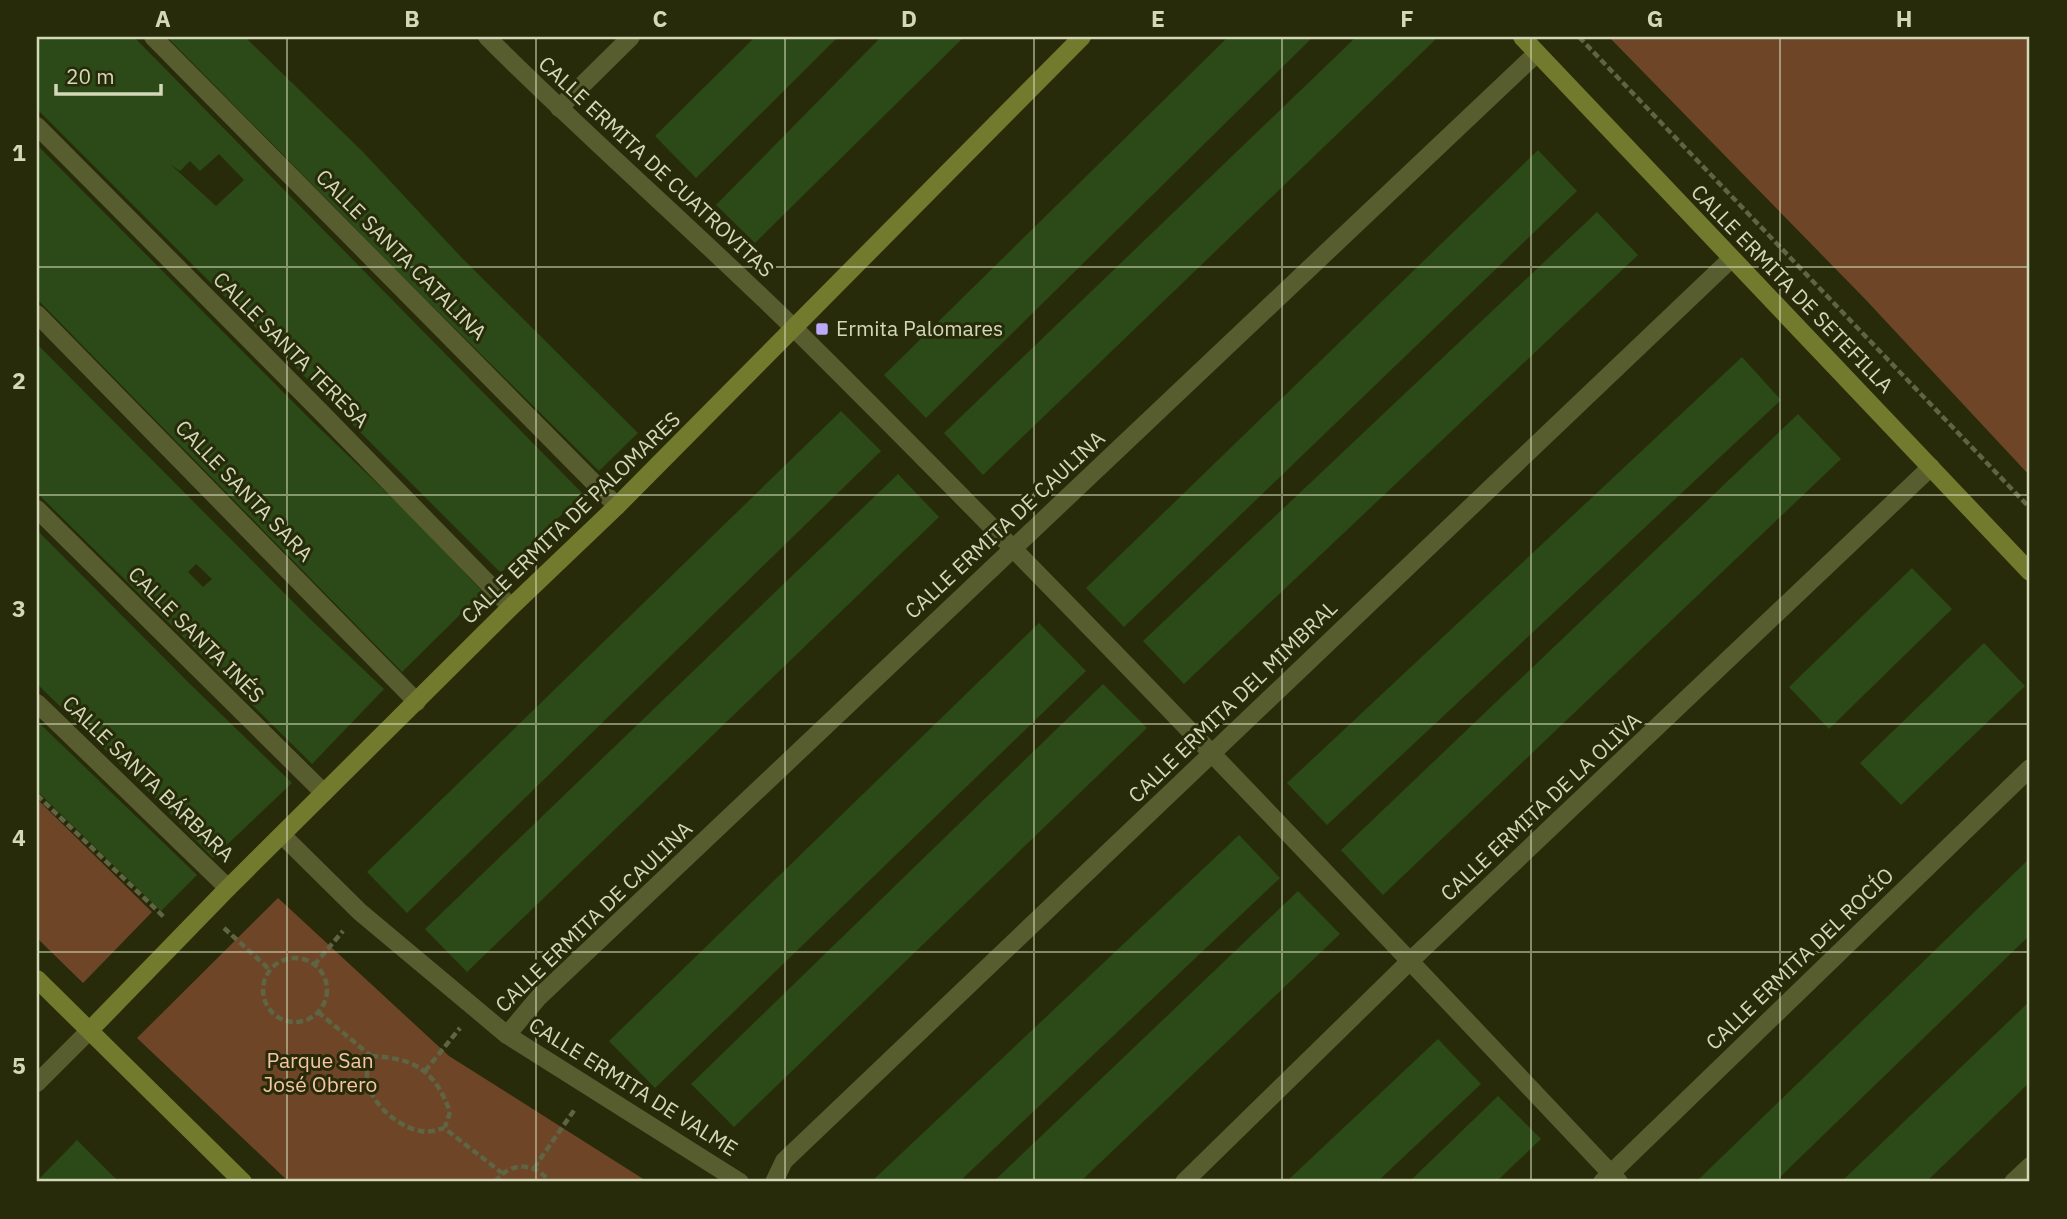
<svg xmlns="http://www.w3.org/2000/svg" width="2067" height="1219" font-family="'IBM Plex Sans',sans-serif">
<rect width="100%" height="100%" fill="#272b0a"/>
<g fill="#6e4527">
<path d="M1609 37H2030V476L1866 300Z"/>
<path d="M37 799 152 912 83 983 37 938Z"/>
<path d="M278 898 449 1056 648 1182H289L137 1038Z"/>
</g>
<g fill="#2b4a17" fill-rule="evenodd">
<path d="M37 37H134L583 494 501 573 37 109ZM219 154 244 180 216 206 170 164 180 171 190 161 200 171Z"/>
<path d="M167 37H245L363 152 462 258 638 433 599 471 423 297Z"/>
<path d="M755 37H838L696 178 655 136Z"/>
<path d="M881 37H964L755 243 716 205Z"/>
<path d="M1228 37H1313L926 418 884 375Z"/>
<path d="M1356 37H1433L1435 40 983 475 944 433Z"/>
<path d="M37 145 309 418 409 514 483 592 402 672 37 299Z"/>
<path d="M1538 150 1577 191 1124 627 1086 588Z"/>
<path d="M1597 212 1638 255 1184 684 1143 641Z"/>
<path d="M37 344 309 618 384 689 312 764 37 493ZM196 564 212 579 203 587 188 572Z"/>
<path d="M1742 357 1781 400 1327 825 1287 783Z"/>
<path d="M841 411 881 451 407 913 367 872Z"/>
<path d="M1798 414 1841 459 1383 895 1341 850Z"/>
<path d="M898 474 939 517 467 972 425 929Z"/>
<path d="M37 530 189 683 292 783 213 858 153 796 37 684Z"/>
<path d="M1912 568 1952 609 1829 729 1789 687Z"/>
<path d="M1039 623 1086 671 655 1088 609 1041Z"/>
<path d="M1984 643 2025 686 1901 805 1860 763Z"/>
<path d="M1103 684 1147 728 734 1127 691 1084Z"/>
<path d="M37 721 197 875 161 911 37 791Z"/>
<path d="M1239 835 1280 878 959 1182H871Z"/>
<path d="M2030 858V935L1775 1182H1696Z"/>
<path d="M1298 891 1340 934 1080 1182H993Z"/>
<path d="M2030 1001V1082L1926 1182H1841Z"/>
<path d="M1438 1039 1481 1084 1377 1182H1286Z"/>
<path d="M1498 1096 1541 1139 1496 1182H1409Z"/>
<path d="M77 1140 118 1181 116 1182 37 1181Z"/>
</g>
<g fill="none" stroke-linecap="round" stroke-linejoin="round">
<g stroke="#5f6443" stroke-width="4.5" stroke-dasharray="7 3.5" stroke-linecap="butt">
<path d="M1579 37 2030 508"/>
<path d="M37 795 165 918"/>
<path d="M224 928 269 969"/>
<circle cx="295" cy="990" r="32"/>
<path d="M314 965 343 931"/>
<path d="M318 1012 371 1056C370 1061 367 1067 367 1072 365 1099 396 1127 421 1131 428 1133 437 1130 444 1128L502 1173"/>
<path d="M371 1056C414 1058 435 1070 450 1112L445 1127"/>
<path d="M425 1071 460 1028"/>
<path d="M534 1168 575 1109"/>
<path d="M495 1182C510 1161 535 1162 550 1182"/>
</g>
<g stroke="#585d2f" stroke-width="18">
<path d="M153 37 617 506"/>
<path d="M487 37C588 138 696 232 798 332 1078 610 1349 896 1619 1182"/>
<path d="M559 108 631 37"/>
<path d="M37 126 321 412 511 607"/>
<path d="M37 314 417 702"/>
<path d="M37 509 324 793"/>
<path d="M37 703 228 888"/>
<path d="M282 835 360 912 507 1035 740 1182"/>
<path d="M507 1035 538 998 1537 53"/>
<path d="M37 1083 90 1030"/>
<path d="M774 1182 784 1161 1731 259"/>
<path d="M1184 1182 1409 962 1931 467"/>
<path d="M1602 1182 2030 768"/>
<path d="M2013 1182 2030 1166"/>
</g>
<g stroke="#727a2d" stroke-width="18">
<path d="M1522 37 2030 572"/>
<path d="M37 979 243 1182"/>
<path d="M90 1030 228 888 511 607 617 506 1082 37"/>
</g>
</g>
<path fill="none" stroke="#d3d8b8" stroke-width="2" stroke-opacity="0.55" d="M287 37V1182M536 37V1182M785 37V1182M1034 37V1182M1282 37V1182M1531 37V1182M1780 37V1182M37 267H2030M37 495H2030M37 724H2030M37 952H2030"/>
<rect fill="#bcaaf6" stroke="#272b0a" stroke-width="2.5" x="815" y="322" width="14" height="14" rx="3.5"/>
<g text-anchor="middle" stroke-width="6" stroke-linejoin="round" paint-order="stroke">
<g font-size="21" fill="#d3d8b8" stroke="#272b0a">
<text transform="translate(656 167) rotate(43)" y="7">CALLE ERMITA DE CUATROVITAS</text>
<text transform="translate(401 255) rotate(45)" y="7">CALLE SANTA CATALINA</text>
<text transform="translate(1792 289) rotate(46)" y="7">CALLE ERMITA DE SETEFILLA</text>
<text transform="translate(291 350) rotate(45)" y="7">CALLE SANTA TERESA</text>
<text transform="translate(244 491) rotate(46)" y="7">CALLE SANTA SARA</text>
<text transform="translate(571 518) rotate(-44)" y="7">CALLE ERMITA DE PALOMARES</text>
<text transform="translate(1005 525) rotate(-43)" y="7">CALLE ERMITA DE CAULINA</text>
<text transform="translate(196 635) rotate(45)" y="7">CALLE SANTA INÉS</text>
<text transform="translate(1233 702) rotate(-44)" y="7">CALLE ERMITA DEL MIMBRAL</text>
<text transform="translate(148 779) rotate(44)" y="7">CALLE SANTA BÁRBARA</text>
<text transform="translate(1541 807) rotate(-43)" y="7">CALLE ERMITA DE LA OLIVA</text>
<text transform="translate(594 917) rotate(-44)" y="7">CALLE ERMITA DE CAULINA</text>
<text transform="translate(1800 959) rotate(-44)" y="7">CALLE ERMITA DEL ROCÍO</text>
<text transform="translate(633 1087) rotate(32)" y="7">CALLE ERMITA DE VALME</text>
</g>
<g font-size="21" fill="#d3d8b8" stroke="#272b0a" text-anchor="start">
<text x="836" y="336">Ermita Palomares</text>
</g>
<g font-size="21" fill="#f7c5a5" stroke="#272b0a">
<text x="320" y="1068">Parque San<tspan x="320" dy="24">José Obrero</tspan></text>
</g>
</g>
<rect width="2067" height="1219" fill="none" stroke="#272b0a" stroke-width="77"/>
<path d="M56 84v10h105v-10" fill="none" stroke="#d3d8b8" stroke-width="3.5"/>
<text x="66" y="84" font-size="21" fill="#d3d8b8" stroke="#272b0a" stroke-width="5" paint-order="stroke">20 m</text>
<rect x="38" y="38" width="1990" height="1142" fill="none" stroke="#d3d8b8" stroke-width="2.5"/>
<g font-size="23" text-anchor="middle" font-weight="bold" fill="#d3d8b8">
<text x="163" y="27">A</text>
<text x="412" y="27">B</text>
<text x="660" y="27">C</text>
<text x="909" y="27">D</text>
<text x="1158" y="27">E</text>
<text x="1407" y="27">F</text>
<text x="1655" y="27">G</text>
<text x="1904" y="27">H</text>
<text x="19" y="161">1</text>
<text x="19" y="389">2</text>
<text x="19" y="617">3</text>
<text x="19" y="846">4</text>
<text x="19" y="1074">5</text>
</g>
</svg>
